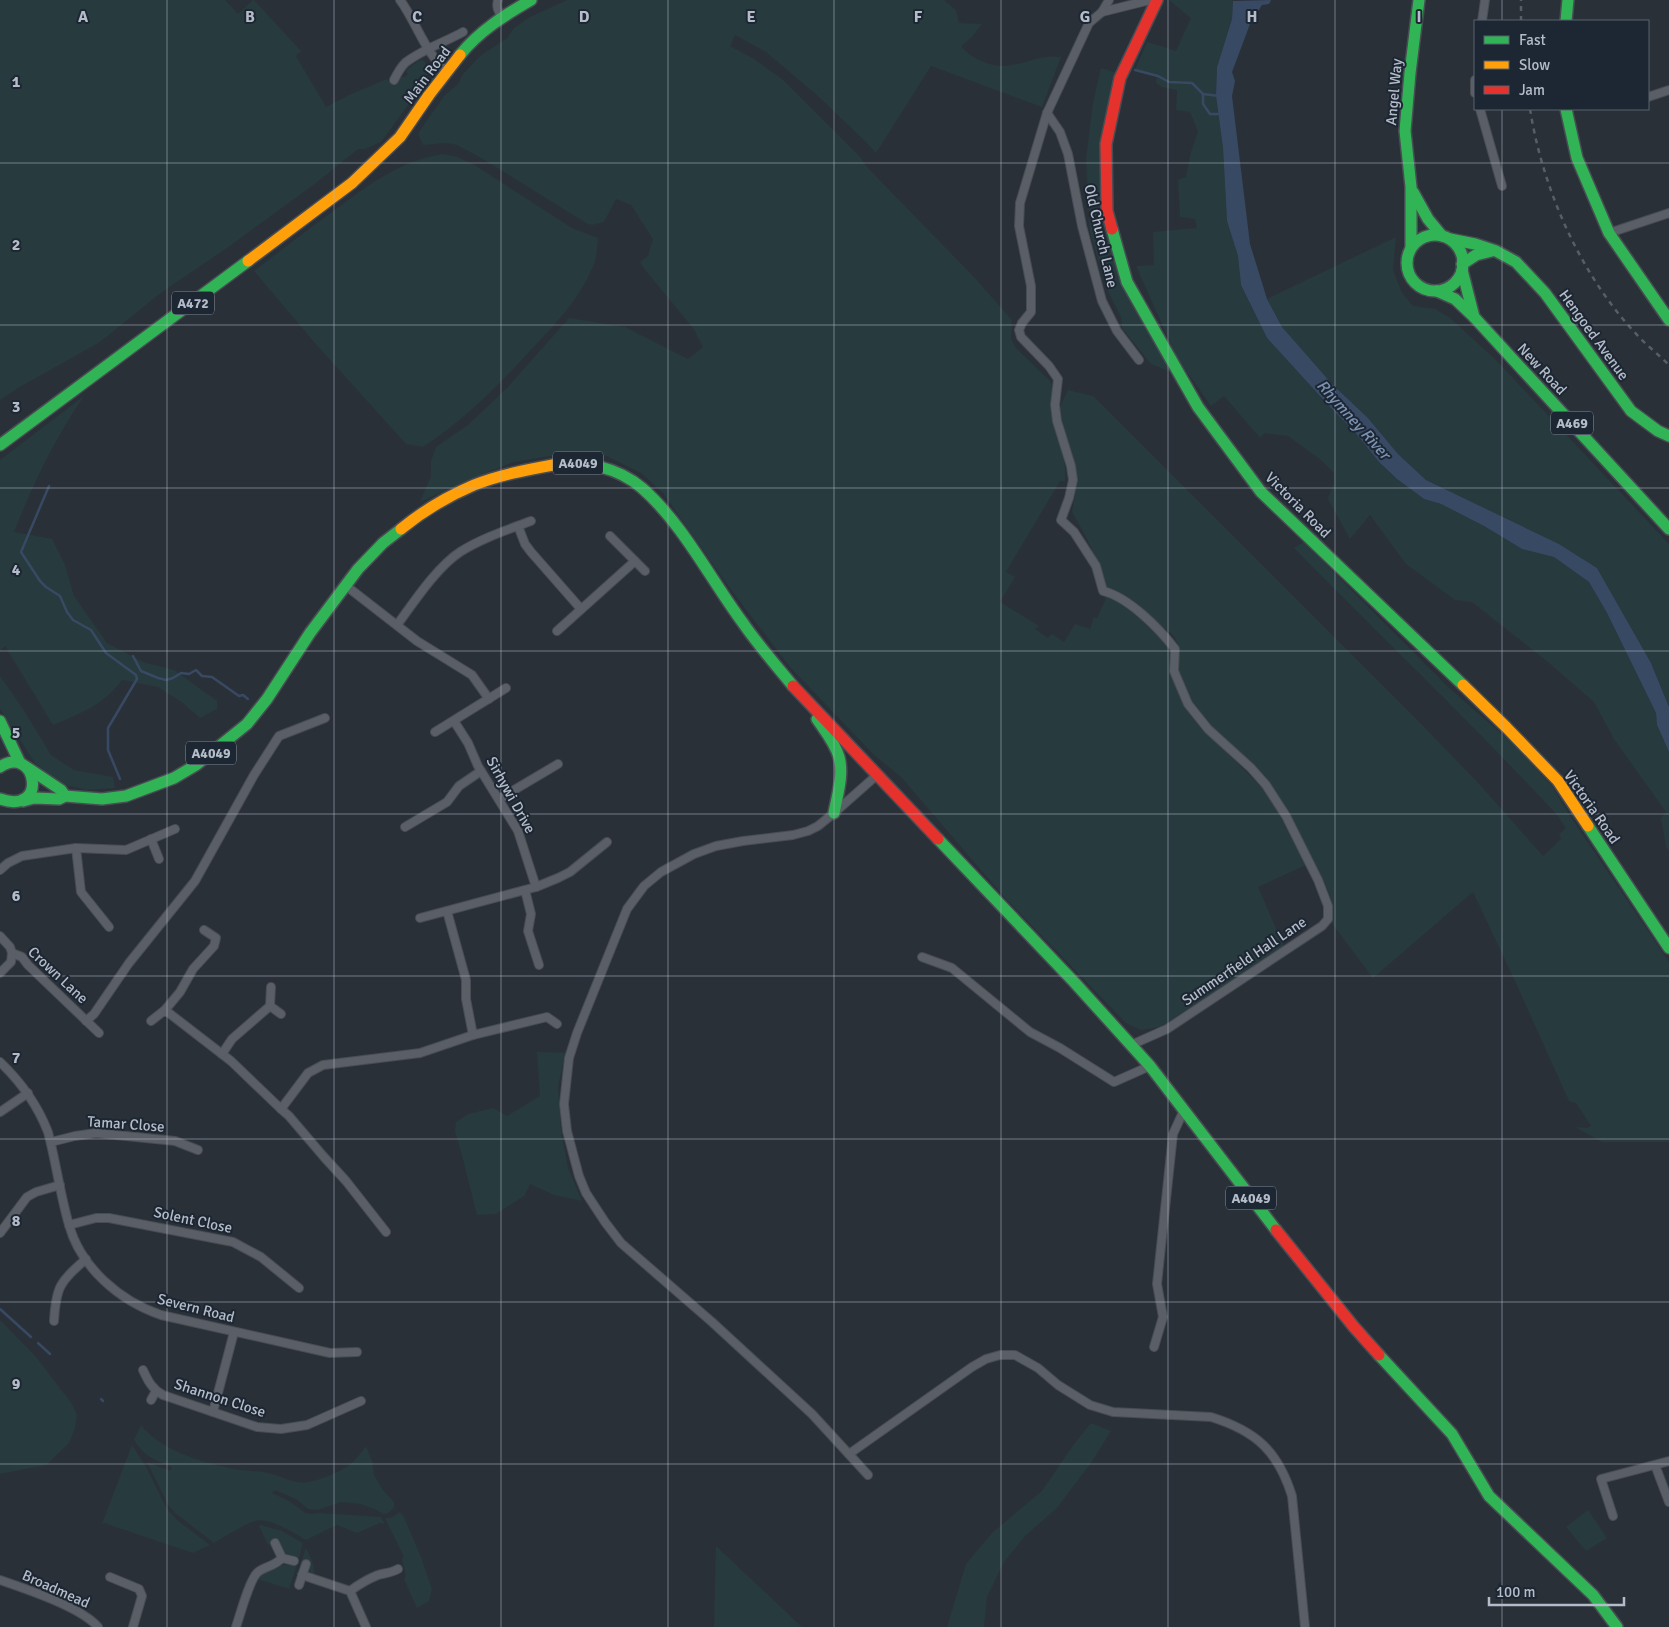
<svg xmlns="http://www.w3.org/2000/svg" width="1669" height="1627" font-family="Signika,sans-serif">
<rect width="100%" height="100%" fill="#2a3038"/>
<g fill="#273a3e">
<path d="M0 0H225L238 14 253 0H254L301 51 296 56 326 107 349 95 387 79 389 82 396 84 400 77H405L408 74 406 70 417 62 423 60C429 66 428 75 425 82L381 142 365 149H358L316 183 227 248 162 292 100 342 18 388 0 400Z"/>
<path d="M567 0H944L956 10 959 23 982 24 972 37 961 46C970 58 991 67 1006 66 1025 64 1042 54 1061 57L1042 107 931 66 876 153 866 142 818 96 766 52 735 35 730 46 754 59 782 79 861 158 866 166 974 277 1012 320 1011 339 1015 347 1050 381C1054 389 1050 398 1051 408 1053 432 1068 456 1065 481H1060L1006 572 1015 577 1000 602 1039 626 1035 629 1048 638 1052 634 1064 642 1075 624 1090 629 1094 617 1097 618 1105 601 1106 593 1127 607 1168 645 1171 651 1169 664 1171 676 1183 700 1197 723 1269 795 1306 865 1258 887 1284 947 1160 1027 1141 1030 1126 1023 1005 898 901 777 874 755 790 667 731 590 663 493 641 473 607 456 562 454 514 462 468 480 420 502 431 476V461L436 447 468 425 506 389 569 318 625 327 688 359 703 347 693 328 646 271 640 262 648 256 653 239 631 205 616 199 604 222 592 225 586 223 483 159 457 145 446 143 423 145 418 134 421 129 444 96 458 84 463 74 480 56 507 38 514 28 528 18Z"/>
<path d="M1169 0H1233L1232 19 1217 67 1216 97 1223 148 1227 221 1238 256 1241 285 1267 338 1330 407 1354 431 1379 462 1397 479 1424 499 1441 504 1484 526 1522 549 1554 557 1589 582 1607 613 1656 713 1657 725 1669 752V851L1666 847 1661 818 1666 812 1614 739 1594 702 1549 663 1472 602 1455 600 1406 564 1370 515 1350 539 1328 499 1334 482V473L1321 460 1288 436 1265 433 1260 438 1224 396 1211 406 1177 358 1136 266 1154 265 1153 232 1197 228 1195 219 1180 217 1178 180 1186 177 1191 152 1198 132 1190 112 1176 110 1177 90 1162 87 1156 83 1157 76 1135 70 1147 42 1176 51 1191 18Z"/>
<path d="M1101 68 1117 73 1105 126 1100 195 1107 233 1122 283 1134 307 1171 372 1151 364 1122 328 1121 317 1107 289 1090 232 1086 159 1093 103Z"/>
<path d="M443 154 457 157 473 164 572 228 598 238C597 245 597 254 595 261 582 297 554 326 528 353 496 388 463 421 423 447L406 444 314 342 254 271C279 252 303 233 328 215 363 189 399 160 443 154Z"/>
<path d="M1396 237 1393 270 1402 293 1413 306 1435 309 1449 317 1495 359 1669 544V707L1651 663 1597 568 1559 544 1426 480 1398 454 1368 418 1332 384 1294 342 1282 327 1267 299Z"/>
<path d="M1068 390 1093 396 1431 734 1481 786 1543 856 1561 839 1559 834 1566 828 1558 816C1473 724 1382 638 1294 548L1304 542 1448 687 1512 743 1552 786 1570 816 1669 962V1142H1602L1575 1127 1587 1128 1591 1126 1576 1103 1569 1101 1515 981 1473 892 1373 978 1331 922 1333 905 1325 883 1279 796 1253 766 1208 723 1196 709 1182 683 1178 669 1180 649 1174 636 1128 598 1106 588 1103 583 1098 563 1086 537 1072 512 1078 478 1063 426 1060 407Z"/>
<path d="M84 396C55 438 33 484 14 532L52 539 65 565 74 596 107 643 143 662 174 670 217 701V709L200 718 183 703 158 687 122 680C105 704 80 714 53 725L5 646 0 651V460Z"/>
<path d="M0 676 23 709 51 755 74 770 113 777 115 788 88 790 69 786 54 778 35 763 0 709Z"/>
<path d="M537 1052 565 1053 558 1087 561 1130 568 1168 582 1201 554 1195 530 1184 524 1196 496 1214 477 1215 462 1155 455 1131 456 1122 468 1114 493 1108 507 1116 540 1096Z"/>
<path d="M0 1320 36 1357 72 1404 77 1415 75 1428 69 1443 46 1465 0 1474Z"/>
<path d="M1091 1423 1111 1431 1091 1463 1056 1509 1025 1536 1004 1562 987 1597 984 1627H947L966 1564 992 1533 1042 1491 1074 1444Z"/>
<path d="M141 1425C162 1452 209 1465 241 1470 250 1471 259 1471 268 1473 282 1476 294 1485 309 1482 322 1479 338 1473 348 1466 355 1461 361 1453 366 1446L372 1461 374 1475 383 1490 394 1502V1508L388 1513 383 1514 375 1509 360 1504 341 1502 317 1510 308 1509 296 1499 275 1490 272 1493 289 1501 305 1513 310 1514 320 1513 381 1517 385 1524 380 1523 357 1533 337 1525 306 1540C294 1533 269 1517 255 1521 245 1524 224 1537 214 1543L175 1513 168 1505 147 1462 170 1471 172 1467C153 1459 146 1458 134 1440Z"/>
<path d="M132 1445 146 1467 167 1509 177 1520 210 1545 193 1553 104 1523 102 1524Z"/>
<path d="M1588 1510 1607 1538 1586 1551 1566 1527Z"/>
<path d="M400 1512 404 1517 421 1557 432 1589 429 1601 417 1608 404 1579 406 1576 402 1559 404 1557 385 1518H391Z"/>
<path d="M261 1525 282 1531 303 1543 298 1562 289 1589 257 1579C267 1571 282 1562 294 1565L297 1558 285 1553 279 1540 268 1545 259 1526Z"/>
<path d="M716 1546 802 1627H714Z"/>
<path d="M306 1548C311 1559 315 1563 314 1575L310 1571V1564L303 1561 294 1584Z"/>
</g>
<path fill="#384963" d="M1271 0 1269 4 1262 5 1250 24 1232 72 1235 81 1232 96 1250 244 1267 299 1282 327 1332 384 1368 418 1398 454 1426 480 1559 544 1597 568 1651 663 1669 707V752L1657 725 1656 713 1607 613 1589 582 1554 557 1522 549 1484 526 1441 504 1424 499 1397 479 1379 462 1354 431 1330 407 1267 338 1241 285 1238 256 1227 221 1223 148 1216 96 1217 67 1232 19 1233 1Z"/>
<g fill="none" stroke-linecap="round" stroke-linejoin="round">
<g stroke="#384963" stroke-width="2.5">
<path d="M1135 70 1158 76 1169 82 1192 83 1203 94 1219 96"/>
<path d="M1203 94V104L1210 114H1219"/>
<path d="M49 486 21 552 40 581 46 587 60 596 67 612 73 620 91 630 106 653 136 675 137 679 108 728V750L120 779"/>
<path d="M133 656 141 671 158 678 166 680 173 678 181 673 189 674 196 670 202 676 212 677 239 696 243 695 248 699"/>
<path d="M0 1309 31 1337"/>
<path d="M38 1343 50 1354"/>
<path d="M101 1399 103 1401"/>
</g>
<g stroke="#484c53" stroke-width="10">
<g id="street">
<path d="M400 0C416 21 426 56 447 70"/>
<path d="M498 0C496 7 498 11 502 17"/>
<path d="M1102 12 1109 0"/>
<path d="M1482 21 1485 0"/>
<path d="M394 80C397 74 400 68 405 63 421 50 445 42 463 32"/>
<path d="M1475 80V93"/>
<path d="M1648 97 1669 90"/>
<path d="M1480 109 1502 186"/>
<path d="M1047 113 1060 132 1068 154 1082 226 1102 301 1117 331 1139 360"/>
<path d="M1609 233 1669 213"/>
<path d="M518 526 525 544 531 552 581 609"/>
<path d="M610 536 645 571"/>
<path d="M345 585 417 641 472 675 489 699"/>
<path d="M397 625C414 602 436 568 460 552 482 538 507 530 531 521"/>
<path d="M557 631 635 561"/>
<path d="M435 732 506 688"/>
<path d="M499 799 558 764"/>
<path d="M405 827 447 802 459 786 481 771"/>
<path d="M151 839 159 859"/>
<path d="M76 848 81 892 109 927"/>
<path d="M0 870 8 863 22 856 76 848 126 850 175 829"/>
<path d="M536 887 558 878 570 872 607 842"/>
<path d="M525 890 531 914 528 931 539 965"/>
<path d="M447 911 466 980V999L473 1035"/>
<path d="M420 918 536 887 518 831 478 766 468 743 454 721"/>
<path d="M0 936 10 947 12 953 22 957 28 965 99 1033"/>
<path d="M922 957 952 968 1030 1032 1060 1048 1114 1082 1150 1066"/>
<path d="M0 973 11 962 12 953"/>
<path d="M270 1006 281 1014"/>
<path d="M165 1010 180 992 193 969 214 946 216 938 204 930"/>
<path d="M86 1021 94 1014 129 963 195 881 254 775 279 736 325 718"/>
<path d="M151 1021 165 1010 231 1061 281 1109 308 1073 323 1065 420 1053 473 1035 547 1017 557 1024"/>
<path d="M1131 1045 1167 1029 1322 926 1328 919V906L1318 880 1286 816 1266 785 1251 768 1208 729 1188 704 1174 671 1175 649C1159 628 1128 597 1103 591L1096 566 1074 532 1061 520 1069 498 1073 480 1071 466 1057 421 1055 405 1058 379 1049 366 1021 337 1019 330 1022 323 1031 312V286L1019 226 1020 203 1047 113 1089 23 1102 12 1150 0"/>
<path d="M222 1054 232 1039 270 1006 271 987"/>
<path d="M0 1062C21 1082 37 1104 48 1132 56 1162 60 1194 69 1225 81 1268 120 1301 161 1315L330 1353 357 1352"/>
<path d="M281 1109 289 1116 324 1157 346 1181 386 1232"/>
<path d="M0 1112 28 1093"/>
<path d="M51 1142 75 1136 96 1133 175 1141 198 1150"/>
<path d="M69 1225 96 1218H109L233 1242 261 1257 299 1288"/>
<path d="M0 1233 27 1197 36 1192 60 1185"/>
<path d="M54 1321C56 1286 60 1282 86 1259"/>
<path d="M1154 1347 1163 1317 1157 1284 1173 1134 1184 1110"/>
<path d="M143 1370C148 1381 152 1389 163 1395L257 1427 281 1429 307 1425 361 1401"/>
<path d="M151 1400 156 1391"/>
<path d="M213 1412 234 1332"/>
<path d="M849 1454 972 1367 986 1359 1000 1355H1015L1038 1368 1058 1385 1090 1405 1113 1412 1211 1417C1256 1431 1278 1451 1292 1496L1305 1627"/>
<path d="M1655 1465 1669 1502"/>
<path d="M868 1475 812 1414 712 1322 621 1243 605 1222 586 1193 579 1176 567 1131 564 1104 569 1058 577 1033 627 909 644 886 661 872 694 854 716 846 743 841 793 835 808 831 818 826 834 813 877 775"/>
<path d="M1613 1516 1601 1479 1669 1461"/>
<path d="M275 1543 282 1558"/>
<path d="M282 1558 294 1561"/>
<path d="M302 1575 350 1591 366 1627"/>
<path d="M110 1577 139 1589 142 1596 133 1627"/>
<path d="M0 1580C26 1589 81 1607 98 1627"/>
<path d="M299 1585 306 1564"/>
<path d="M350 1591C358 1585 368 1579 378 1575 385 1573 391 1573 398 1569"/>
<path d="M236 1627C240 1615 250 1578 258 1572 266 1566 275 1566 282 1558"/>
</g>
</g>
<g stroke="#484c53" stroke-width="14">
<g id="fast">
<path d="M1566 21 1568 0"/>
<path d="M460 55C479 31 505 15 531 0"/>
<path d="M1566 109 1577 158 1609 233 1669 320"/>
<path d="M1413 192 1428 219 1442 236"/>
<path d="M1112 229 1127 282 1198 407 1261 492 1463 685"/>
<circle cx="1435" cy="263" r="28"/>
<path d="M1450 239 1475 244 1496 251 1516 262 1545 293 1631 411 1658 431 1669 436"/>
<path d="M1411 247V187L1405 131 1410 73 1419 0"/>
<path d="M1462 264 1476 255 1492 251"/>
<path d="M1462 270 1474 317"/>
<path d="M1437 291 1455 299 1474 317 1669 529"/>
<path d="M0 445 248 261"/>
<path d="M553 465C582 459 619 468 642 488 683 524 711 580 743 623 758 645 776 665 793 686"/>
<path d="M817 719C825 731 835 743 839 757 844 775 837 796 834 813"/>
<path d="M0 721 20 763"/>
<path d="M0 767C36 743 50 816 0 799"/>
<path d="M28 768 61 790 65 796"/>
<path d="M23 801 34 798 59 799 65 796 102 799 126 796 174 778 196 765 247 724 267 699 310 633 358 569 383 543 401 529"/>
<path d="M1588 826 1669 948"/>
<path d="M938 839 1075 983 1150 1066 1276 1230"/>
<path d="M1379 1355 1452 1434 1489 1496 1593 1595 1617 1627"/>
</g>
</g>
<g stroke="#484c53" stroke-width="14">
<g id="slow">
<path d="M248 261 352 183 400 137 429 95 460 55"/>
<path d="M401 529C423 511 448 496 474 485 499 475 526 470 553 465"/>
<path d="M1463 685 1506 727 1558 781 1588 826"/>
</g>
</g>
<g stroke="#484c53" stroke-width="14">
<g id="jam">
<path d="M1112 229 1107 211 1106 144 1120 78 1157 0"/>
<path d="M793 686 938 839"/>
<path d="M1276 1230 1354 1327 1379 1355"/>
</g>
</g>
<use href="#street" stroke="#5a5e66" stroke-width="8"/>
<use href="#fast" stroke="#30b455" stroke-width="11"/>
<use href="#slow" stroke="#ff9f0a" stroke-width="11"/>
<use href="#jam" stroke="#e5322d" stroke-width="11"/>
<g stroke="#595d64" stroke-width="2.5" stroke-dasharray="5 5" stroke-linecap="butt">
<path d="M1521 21V0"/>
<path d="M1530 109C1543 191 1582 279 1641 339 1650 348 1660 356 1669 365"/>
</g>
</g>
<path fill="none" stroke="#b4bcc9" stroke-width="1" stroke-opacity="0.55" d="M167 0V1627M334 0V1627M501 0V1627M668 0V1627M834 0V1627M1001 0V1627M1168 0V1627M1335 0V1627M1502 0V21M1502 109V1627M0 163H1669M0 325H1669M0 488H1669M0 651H1669M0 814H1669M0 976H1669M0 1139H1669M0 1302H1669M0 1464H1669"/>
<g text-anchor="middle" stroke-width="4" stroke-linejoin="round" paint-order="stroke">
<g fill="#1d2633" stroke="#878f9c" stroke-width="1">
<rect x="172" y="291.5" width="42" height="23" rx="4"/>
<rect x="1551" y="411.5" width="42" height="23" rx="4"/>
<rect x="553" y="451.5" width="50" height="23" rx="4"/>
<rect x="186" y="741.5" width="50" height="23" rx="4"/>
<rect x="1226" y="1186.5" width="50" height="23" rx="4"/>
</g>
<g font-size="14" font-weight="bold" fill="#b4bcc9">
<text x="193" y="308">A472</text>
<text x="1572" y="428">A469</text>
<text x="578" y="468">A4049</text>
<text x="211" y="758">A4049</text>
<text x="1251" y="1203">A4049</text>
</g>
<g font-size="15" fill="#b4bcc9" stroke="#1d2633">
<text transform="translate(427 75) rotate(-53)" y="5">Main Road</text>
<text transform="translate(1394 92) rotate(-85)" y="5">Angel Way</text>
<text transform="translate(1101 236) rotate(77)" y="5">Old Church Lane</text>
<text transform="translate(1594 335) rotate(54)" y="5">Hengoed Avenue</text>
<text transform="translate(1542 369) rotate(47)" y="5">New Road</text>
<text transform="translate(1298 505) rotate(45)" y="5">Victoria Road</text>
<text transform="translate(511 795) rotate(61)" y="5">Sirhywi Drive</text>
<text transform="translate(1592 807) rotate(55)" y="5">Victoria Road</text>
<text transform="translate(1244 961) rotate(-34)" y="5">Summerfield Hall Lane</text>
<text transform="translate(58 975) rotate(43)" y="5">Crown Lane</text>
<text transform="translate(126 1124) rotate(4)" y="5">Tamar Close</text>
<text transform="translate(193 1220) rotate(12)" y="5">Solent Close</text>
<text transform="translate(196 1308) rotate(14)" y="5">Severn Road</text>
<text transform="translate(220 1398) rotate(18)" y="5">Shannon Close</text>
<text transform="translate(56 1589) rotate(24)" y="5">Broadmead</text>
</g>
<g font-size="16" font-style="italic" fill="#7c92b1" stroke="#1d2633">
<text transform="translate(1354 419) rotate(48)" y="6">Rhymney River</text>
</g>
</g>
<g font-size="16" text-anchor="middle" font-weight="bold" fill="#b4bcc9" stroke="#1d2633" stroke-width="4" stroke-linejoin="round" paint-order="stroke">
<text x="83" y="22">A</text>
<text x="250" y="22">B</text>
<text x="417" y="22">C</text>
<text x="584" y="22">D</text>
<text x="751" y="22">E</text>
<text x="918" y="22">F</text>
<text x="1085" y="22">G</text>
<text x="1252" y="22">H</text>
<text x="1419" y="22">I</text>
<text x="16" y="87">1</text>
<text x="16" y="250">2</text>
<text x="16" y="412">3</text>
<text x="16" y="575">4</text>
<text x="16" y="738">5</text>
<text x="16" y="901">6</text>
<text x="16" y="1063">7</text>
<text x="16" y="1226">8</text>
<text x="16" y="1389">9</text>
</g>
<rect x="1474" y="20" width="175" height="90" fill="#1d2633" stroke="#59626f"/>
<rect x="1484" y="36" width="25" height="8" fill="#30b455" stroke="#59626f"/>
<text x="1519" y="45" font-size="15" fill="#b4bcc9">Fast</text>
<rect x="1484" y="61" width="25" height="8" fill="#ff9f0a" stroke="#59626f"/>
<text x="1519" y="70" font-size="15" fill="#b4bcc9">Slow</text>
<rect x="1484" y="86" width="25" height="8" fill="#e5322d" stroke="#59626f"/>
<text x="1519" y="95" font-size="15" fill="#b4bcc9">Jam</text>
<path d="M1489 1597v8h135v-8" fill="none" stroke="#b4bcc9" stroke-width="2.5"/>
<text x="1496" y="1597" font-size="15" fill="#b4bcc9" stroke="#1d2633" stroke-width="4" paint-order="stroke">100 m</text>
</svg>
